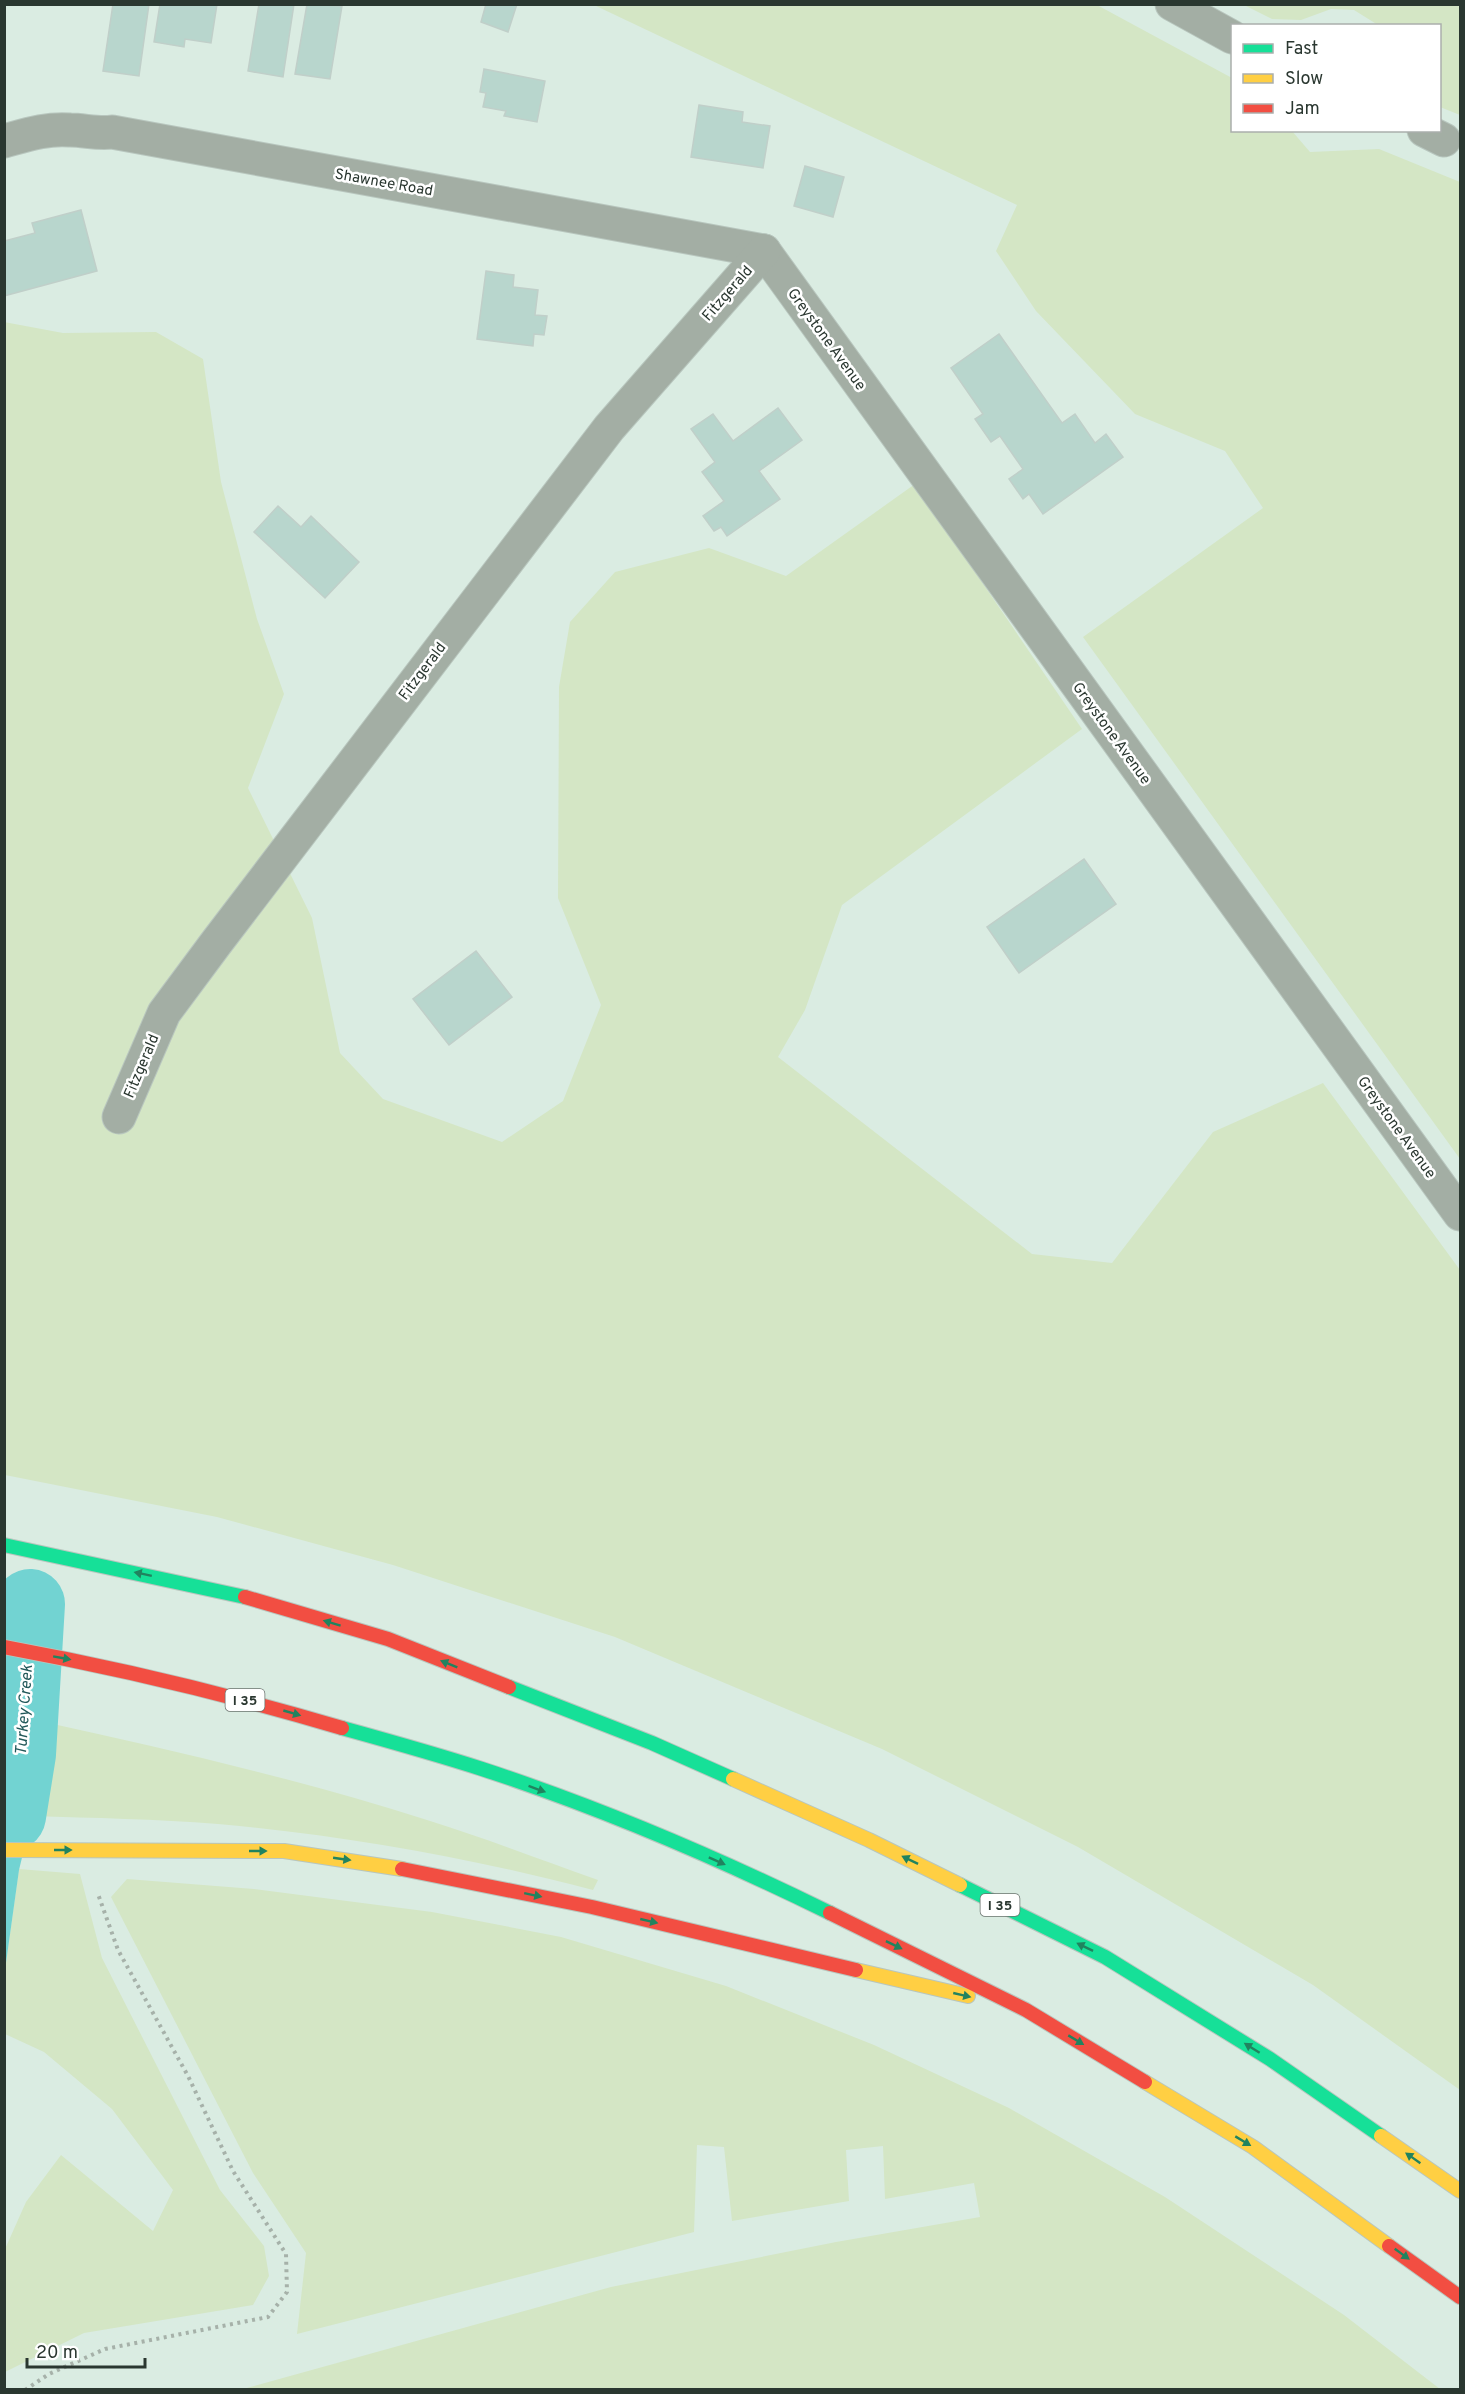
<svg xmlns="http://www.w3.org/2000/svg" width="1465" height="2394" font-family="Overpass,sans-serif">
<rect width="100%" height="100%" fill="#daece2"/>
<g fill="#d4e6c5">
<path d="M594 5H1097L1232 78V130L1292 131 1310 152 1379 149 1460 182V1159L1083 637 1263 508 1225 451 1135 414 1036 311 996 251 1017 205Z"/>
<path d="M1244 5H1460V115L1440 107V26L1378 25 1354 10 1331 9 1301 20 1272 19Z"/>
<path d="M4 322 63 333 156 332 203 359 221 482 257 619 284 694 248 788 312 918 340 1053 383 1099 502 1142 563 1101 601 1005 558 898 559 687 570 622 615 572 709 548 786 576 915 484 1082 729 842 905 805 1010 778 1057 1032 1254 1112 1263 1213 1132 1323 1083 1460 1270V2090L1313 1985 1078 1847 882 1749 615 1637 393 1565 217 1517 5 1475Z"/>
<path d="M44 1722C172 1750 302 1780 427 1820 485 1838 541 1860 598 1880L593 1890C471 1858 344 1835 218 1824 156 1819 94 1818 32 1816Z"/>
<path d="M19 1869 80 1874 102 1958 220 2190 264 2246 269 2276 253 2305 84 2333 5 2372V2249L26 2202 61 2155 153 2231 173 2190 112 2109 44 2052 5 2034V1970Z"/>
<path d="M127 1879 254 1889 432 1912 561 1937 726 1986 874 2045 1009 2108 1165 2197 1344 2315 1440 2389H243L611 2287 836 2242 980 2217 974 2183 885 2199 883 2146 846 2150 849 2201 732 2221 724 2147 697 2145 694 2232 297 2334 306 2253 253 2173 111 1897Z"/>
</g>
<path fill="#72d3d2" d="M5 1715 44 1722 32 1816 19 1870 5 1970Z"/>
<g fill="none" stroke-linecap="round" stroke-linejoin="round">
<path stroke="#72d3d2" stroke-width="70" d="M11 1816 21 1754 30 1604"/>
</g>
<g fill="#b8d6cd" stroke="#c0cfc9" stroke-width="1.5">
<path d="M113 4H149L139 76 103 71Z"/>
<path d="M160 4H217L211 43 185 39 184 47 154 42Z"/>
<path d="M259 4H294L283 77 248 71Z"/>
<path d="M307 4 342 6 330 79 295 74Z"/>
<path d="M486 4H517L508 32 481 22Z"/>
<path d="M484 69 545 81 537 122 504 116 506 111 483 107 486 93 480 92Z"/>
<path d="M699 105 743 112 742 122 770 126 763 168 691 157Z"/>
<path d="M805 166 844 177 833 217 794 206Z"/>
<path d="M81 210 97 271 4 296V241L35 233 32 223Z"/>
<path d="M486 271 514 275 513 287 538 290 535 315 547 316 544 335 534 334 533 346 477 339Z"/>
<path d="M999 334 1062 423 1075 414 1095 443 1106 434 1123 457 1043 514 1029 494 1023 499 1009 479 1023 469 1000 436 991 442 975 419 983 414 951 368Z"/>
<path d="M778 408 802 440 759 471 780 499 727 536 721 527 714 531 703 516 724 501 702 472 715 462 691 429 713 414 733 441Z"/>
<path d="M278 506 301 527 311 516 359 562 325 598 254 532Z"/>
<path d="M1084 859 1116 904 1019 973 987 927Z"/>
<path d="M476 951 512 997 449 1045 413 999Z"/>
</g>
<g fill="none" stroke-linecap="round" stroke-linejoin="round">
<g stroke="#b8c6be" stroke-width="35">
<g id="street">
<path d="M1172 4 1232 37"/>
<path d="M1424 130 1444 140"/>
<path d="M4 141C26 135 47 128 70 130 84 130 98 134 112 132L764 251"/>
<path d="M764 251 1460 1214"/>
<path d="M119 1117 164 1013 216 943 609 428 764 251"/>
</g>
</g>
<g stroke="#b8c6be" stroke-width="16">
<g id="fast">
<path d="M4 1545 245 1597"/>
<path d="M509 1687 652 1743 733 1779"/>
<path d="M342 1728C389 1741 436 1754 482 1769 601 1808 718 1858 830 1913"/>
<path d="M960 1885 1105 1957 1270 2059 1381 2136"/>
</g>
</g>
<g stroke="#b8c6be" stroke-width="16">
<g id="slow">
<path d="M733 1779 869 1840 960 1885"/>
<path d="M4 1850 284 1851 402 1869"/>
<path d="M856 1970 968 1996"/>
<path d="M1145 2082 1253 2147 1389 2246"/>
<path d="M1381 2136 1460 2191"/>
</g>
</g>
<g stroke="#b8c6be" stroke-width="16">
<g id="jam">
<path d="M245 1597 388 1639 509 1687"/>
<path d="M4 1647C118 1668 231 1695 342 1728"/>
<path d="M402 1869 592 1907 856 1970"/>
<path d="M830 1913 1026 2010 1145 2082"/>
<path d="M1389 2246 1460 2297"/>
</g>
</g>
<path stroke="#a6b1a9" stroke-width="4" stroke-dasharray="3 4.5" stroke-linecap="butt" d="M25 2390 49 2374 105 2349 268 2317 287 2292 286 2254 233 2171 188 2076 118 1950 98 1894"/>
<use href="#street" stroke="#a3aea4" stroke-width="33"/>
<use href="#fast" stroke="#16e098" stroke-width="14"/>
<use href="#slow" stroke="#ffcf43" stroke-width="14"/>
<use href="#jam" stroke="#f24e42" stroke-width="14"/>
</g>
<defs><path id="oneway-solid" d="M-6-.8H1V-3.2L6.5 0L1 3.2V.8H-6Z" transform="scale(1.5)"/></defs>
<g fill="#21835f">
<use href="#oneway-solid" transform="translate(143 1574) rotate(-168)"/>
<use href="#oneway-solid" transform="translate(332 1623) rotate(-163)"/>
<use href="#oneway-solid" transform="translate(62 1658) rotate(10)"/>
<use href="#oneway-solid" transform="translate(449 1664) rotate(-158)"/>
<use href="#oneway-solid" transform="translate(292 1713) rotate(16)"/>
<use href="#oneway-solid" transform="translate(537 1789) rotate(20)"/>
<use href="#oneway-solid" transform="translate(63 1850)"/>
<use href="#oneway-solid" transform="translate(258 1851)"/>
<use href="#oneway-solid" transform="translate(342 1859) rotate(8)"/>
<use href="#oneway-solid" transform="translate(910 1860) rotate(-154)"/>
<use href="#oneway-solid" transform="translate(717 1861) rotate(24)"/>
<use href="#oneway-solid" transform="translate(533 1895) rotate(12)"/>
<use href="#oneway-solid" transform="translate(649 1921) rotate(13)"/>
<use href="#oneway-solid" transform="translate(894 1945) rotate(26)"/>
<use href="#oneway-solid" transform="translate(1085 1947) rotate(-154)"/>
<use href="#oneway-solid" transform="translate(962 1995) rotate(13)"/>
<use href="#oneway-solid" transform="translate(1076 2040) rotate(31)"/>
<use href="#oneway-solid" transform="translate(1252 2048) rotate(-148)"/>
<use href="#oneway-solid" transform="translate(1243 2141) rotate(31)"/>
<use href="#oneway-solid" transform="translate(1413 2158) rotate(-145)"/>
<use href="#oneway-solid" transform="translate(1402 2254) rotate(36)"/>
</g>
<g text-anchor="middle" stroke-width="5" stroke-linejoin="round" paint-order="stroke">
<g fill="#fff" stroke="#6a736e" stroke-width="1.5">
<rect x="225.5" y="1689" width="39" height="22" rx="4.5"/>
<rect x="980.5" y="1894" width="39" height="22" rx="4.5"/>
</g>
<g font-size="14" font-weight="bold" fill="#2a3730">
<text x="245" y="1705">I 35</text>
<text x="1000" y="1910">I 35</text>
</g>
<g font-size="15" fill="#2a3730" stroke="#fff">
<text transform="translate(384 182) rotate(10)" y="5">Shawnee Road</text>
<text transform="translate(727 293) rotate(-49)" y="5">Fitzgerald</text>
<text transform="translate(827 339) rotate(54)" y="5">Greystone Avenue</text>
<text transform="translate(422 671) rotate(-53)" y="5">Fitzgerald</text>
<text transform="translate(1112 733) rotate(54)" y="5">Greystone Avenue</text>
<text transform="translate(141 1066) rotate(-67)" y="5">Fitzgerald</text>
<text transform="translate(1397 1127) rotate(54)" y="5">Greystone Avenue</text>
</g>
<g font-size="16" font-style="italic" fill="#23595a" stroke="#fff">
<text transform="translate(23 1710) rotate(-86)" y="6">Turkey Creek</text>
</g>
</g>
<rect width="1465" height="2394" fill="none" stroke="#2a3730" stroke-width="12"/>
<rect x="1231" y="24" width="210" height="108" fill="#ffffff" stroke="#aaafac" stroke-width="1.5"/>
<rect x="1243" y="44" width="30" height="9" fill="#16e098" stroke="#aaafac" stroke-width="1.5"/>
<text x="1285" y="54" font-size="18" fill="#2a3730">Fast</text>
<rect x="1243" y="74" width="30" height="9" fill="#ffcf43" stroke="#aaafac" stroke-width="1.5"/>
<text x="1285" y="84" font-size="18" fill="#2a3730">Slow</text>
<rect x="1243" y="104" width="30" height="9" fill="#f24e42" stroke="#aaafac" stroke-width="1.5"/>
<text x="1285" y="114" font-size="18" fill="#2a3730">Jam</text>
<path d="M27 2358v9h118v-9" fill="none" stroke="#2a3730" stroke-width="3"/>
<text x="36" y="2358" font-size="18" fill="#2a3730" stroke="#ffffff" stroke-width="4.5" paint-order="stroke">20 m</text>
</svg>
